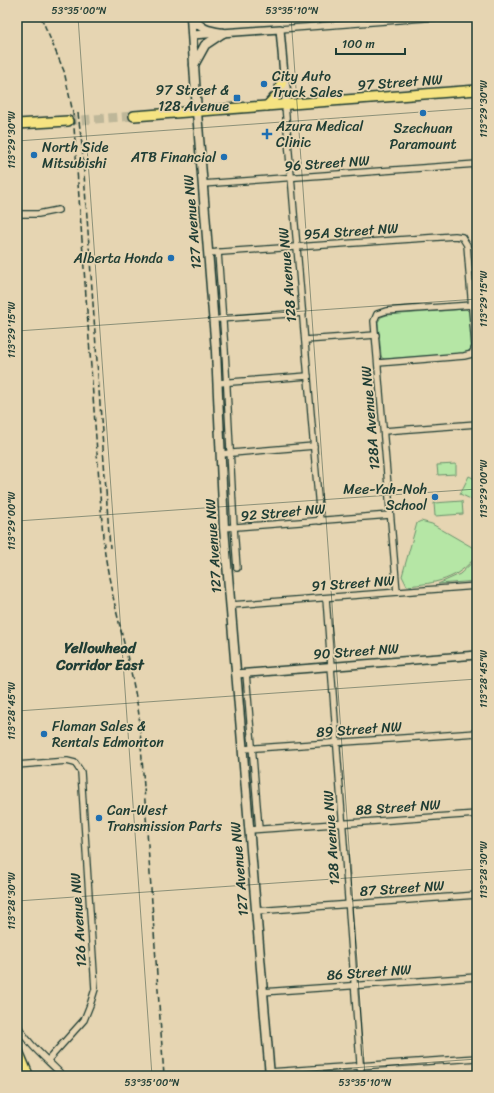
<svg xmlns="http://www.w3.org/2000/svg" width="494" height="1093" font-family="Sriracha,sans-serif">
<rect width="100%" height="100%" fill="#e6d5b2"/>
<filter id="ink" filterUnits="userSpaceOnUse"><feTurbulence type="fractalNoise" baseFrequency=".025" numOctaves="2"/><feDisplacementMap in="SourceGraphic" scale="8" xChannelSelector="R" yChannelSelector="G"/><feConvolveMatrix kernelMatrix="1 2 1 2 8 2 1 2 1" color-interpolation-filters="sRGB"/></filter>
<g filter="url(#ink)">
<g fill="#b5e6a5" stroke="#6a926c">
<path d="M466 309 469 312 472 344 470 350 465 353 385 359 382 358 381 355 378 322 381 317 387 315Z"/>
<path d="M456 464V474L438 475 437 465Z"/>
<path d="M469 476 477 480V502L460 494Z"/>
<path d="M462 501 463 514 435 516 434 503Z"/>
<path d="M421 521 432 524 477 550V555C457 580 437 583 407 586L402 576 417 523Z"/>
<path d="M477 558V581L438 584 460 574Z"/>
</g>
<g fill="none" stroke-linecap="round" stroke-linejoin="round">
<path stroke="#beb799" stroke-width="9" stroke-dasharray="9 4.5" stroke-linecap="butt" d="M68 121 134 116"/>
<g stroke="#1f3d34" stroke-width="8">
<g id="minor">
<path d="M280 29 438 17"/>
<path d="M285 105 320 521"/>
<path d="M202 184 477 164"/>
<path d="M17 214H38L58 210"/>
<path d="M218 252 225 350 234 527 237 568"/>
<path d="M208 253 455 236 462 237 467 245 475 347 472 354 464 356 378 363"/>
<path d="M219 319 303 313"/>
<path d="M305 340 376 335"/>
<path d="M218 383 308 376"/>
<path d="M384 431 477 424"/>
<path d="M221 454 314 446"/>
<path d="M224 528 390 515"/>
<path d="M397 592 374 321 377 314 386 311 472 305"/>
<path d="M326 598 361 1076"/>
<path d="M231 605 477 586"/>
<path d="M246 673 259 829"/>
<path d="M243 749 477 733"/>
<path d="M17 765 67 761 75 763 81 772 95 989 90 1005 84 1020 48 1060"/>
<path d="M249 830 477 814"/>
<path d="M256 911 477 895"/>
<path d="M262 992 477 977"/>
<path d="M17 1024C27 1044 48 1060 63 1076"/>
<path d="M269 1072 477 1058"/>
</g>
</g>
<g stroke="#1f3d34" stroke-width="10">
<g id="tertiary">
<path d="M192 35 280 29 284 75 287 92 285 105"/>
<path d="M236 674 477 655"/>
</g>
</g>
<g stroke="#1f3d34" stroke-width="11">
<g id="secondary">
<path d="M191 17 197 112 216 351 224 528 270 1076"/>
<path d="M193 17C200 30 210 31 223 33"/>
<path d="M194 65 205 45 223 33"/>
</g>
</g>
<g stroke="#1f3d34" stroke-width="12">
<g id="primary">
<path d="M267 106 278 94 284 75"/>
<path d="M134 116 477 90"/>
<path d="M17 124 68 121"/>
</g>
</g>
<g stroke="#1f3d34" stroke-width="13">
<g id="motorway">
<path d="M17 1050 28 1076"/>
<path d="M17 1073 18 1076"/>
</g>
</g>
<use href="#minor" stroke="#e6d5b2" stroke-width="5.5"/>
<use href="#tertiary" stroke="#e6d5b2" stroke-width="7"/>
<use href="#secondary" stroke="#e6d5b2" stroke-width="8"/>
<use href="#primary" stroke="#f5e382" stroke-width="9"/>
<use href="#motorway" stroke="#f5e382" stroke-width="10"/>
<g stroke="#1f3d34" stroke-width="1.5" stroke-dasharray="6 3" stroke-linecap="butt">
<path d="M41 17 64 71 73 113 103 537C109 597 130 655 139 715L164 1076"/>
<path d="M78 113 82 145 110 548"/>
</g>
</g>
</g>
<path fill="none" stroke="#1f3d34" stroke-width="1" stroke-opacity="0.45" d="M78 17 152 1076M291 17 365 1076M17 141 477 108M17 331 477 299M17 521 477 489M17 711 477 679M17 901 477 869M240 1076 477 1059"/>
<g fill="#1f6fb2" stroke="#e6d5b2" stroke-width="1.5">
<circle cx="264" cy="84" r="4"/>
<rect x="233" y="94" width="8" height="8" rx="2"/>
<circle cx="423" cy="113" r="4"/>
<path d="M265 128h4v4h4v4h-4v4h-4v-4h-4v-4h4z"/>
<circle cx="34" cy="155" r="4"/>
<circle cx="224" cy="157" r="4"/>
<circle cx="171" cy="258" r="4"/>
<circle cx="435" cy="497" r="4"/>
<circle cx="44" cy="734" r="4"/>
<circle cx="99" cy="818" r="4"/>
</g>
<g text-anchor="middle" stroke-width="3.5" stroke-linejoin="round" paint-order="stroke">
<g font-size="14" fill="#1f3d34" stroke="#e6d5b2" text-anchor="start">
<text x="272" y="81">City Auto<tspan x="272" dy="16">Truck Sales</tspan></text>
<text x="229" y="95" text-anchor="end">97 Street &amp;<tspan x="229" dy="16">128 Avenue</tspan></text>
<text x="276" y="131">Azura Medical<tspan x="276" dy="16">Clinic</tspan></text>
<text x="423" y="133" text-anchor="middle">Szechuan<tspan x="423" dy="16">Paramount</tspan></text>
<text x="42" y="152">North Side<tspan x="42" dy="16">Mitsubishi</tspan></text>
<text x="216" y="162" text-anchor="end">ATB Financial</text>
<text x="163" y="263" text-anchor="end">Alberta Honda</text>
<text x="427" y="494" text-anchor="end">Mee-Yah-Noh<tspan x="427" dy="16">School</tspan></text>
<text x="52" y="731">Flaman Sales &amp;<tspan x="52" dy="16">Rentals Edmonton</tspan></text>
<text x="107" y="815">Can-West<tspan x="107" dy="16">Transmission Parts</tspan></text>
</g>
<g font-size="14" fill="#1f3d34" stroke="#e6d5b2">
<text transform="translate(400 82) rotate(-4)" y="5">97 Street NW</text>
<text transform="translate(327 163) rotate(-4)" y="5">96 Street NW</text>
<text transform="translate(192 222) rotate(-95)" y="5">127 Avenue NW</text>
<text transform="translate(351 231) rotate(-4)" y="5">95A Street NW</text>
<text transform="translate(287 275) rotate(-95)" y="5">128 Avenue NW</text>
<text transform="translate(370 418) rotate(-95)" y="5">128A Avenue NW</text>
<text transform="translate(283 512) rotate(-5)" y="5">92 Street NW</text>
<text transform="translate(213 546) rotate(-94)" y="5">127 Avenue NW</text>
<text transform="translate(353 583) rotate(-4)" y="5">91 Street NW</text>
<text transform="translate(356 651) rotate(-4)" y="5">90 Street NW</text>
<text transform="translate(359 729) rotate(-4)" y="5">89 Street NW</text>
<text transform="translate(398 807) rotate(-4)" y="5">88 Street NW</text>
<text transform="translate(331 838) rotate(-94)" y="5">128 Avenue NW</text>
<text transform="translate(239 869) rotate(-95)" y="5">127 Avenue NW</text>
<text transform="translate(402 888) rotate(-4)" y="5">87 Street NW</text>
<text transform="translate(78 920) rotate(-94)" y="5">126 Avenue NW</text>
<text transform="translate(369 972) rotate(-4)" y="5">86 Street NW</text>
</g>
<g font-size="15" font-weight="bold" fill="#1f3d34" stroke="#e6d5b2">
<text x="100" y="653">Yellowhead<tspan x="100" dy="17">Corridor East</tspan></text>
</g>
</g>
<rect width="494" height="1093" fill="none" stroke="#e6d5b2" stroke-width="44"/>
<path d="M336 48v6h69v-6" fill="none" stroke="#1f3d34" stroke-width="2"/>
<text x="342" y="48" font-size="12" fill="#1f3d34" stroke="#e6d5b2" stroke-width="3" paint-order="stroke">100 m</text>
<rect x="22" y="22" width="450" height="1049" fill="none" stroke="#1f3d34" stroke-width="1.5"/>
<g font-size="10" text-anchor="middle" fill="#1f3d34">
<text x="79" y="14">53°35'00"N</text>
<text x="292" y="14">53°35'10"N</text>
<text transform="translate(483 109) rotate(-90)" y="4">113°29'30"W</text>
<text transform="translate(11 140) rotate(-90)" y="4">113°29'30"W</text>
<text transform="translate(483 299) rotate(-90)" y="4">113°29'15"W</text>
<text transform="translate(11 330) rotate(-90)" y="4">113°29'15"W</text>
<text transform="translate(483 489) rotate(-90)" y="4">113°29'00"W</text>
<text transform="translate(11 521) rotate(-90)" y="4">113°29'00"W</text>
<text transform="translate(483 679) rotate(-90)" y="4">113°28'45"W</text>
<text transform="translate(11 711) rotate(-90)" y="4">113°28'45"W</text>
<text transform="translate(483 870) rotate(-90)" y="4">113°28'30"W</text>
<text transform="translate(11 901) rotate(-90)" y="4">113°28'30"W</text>
<text x="152" y="1086">53°35'00"N</text>
<text x="365" y="1086">53°35'10"N</text>
</g>
</svg>
